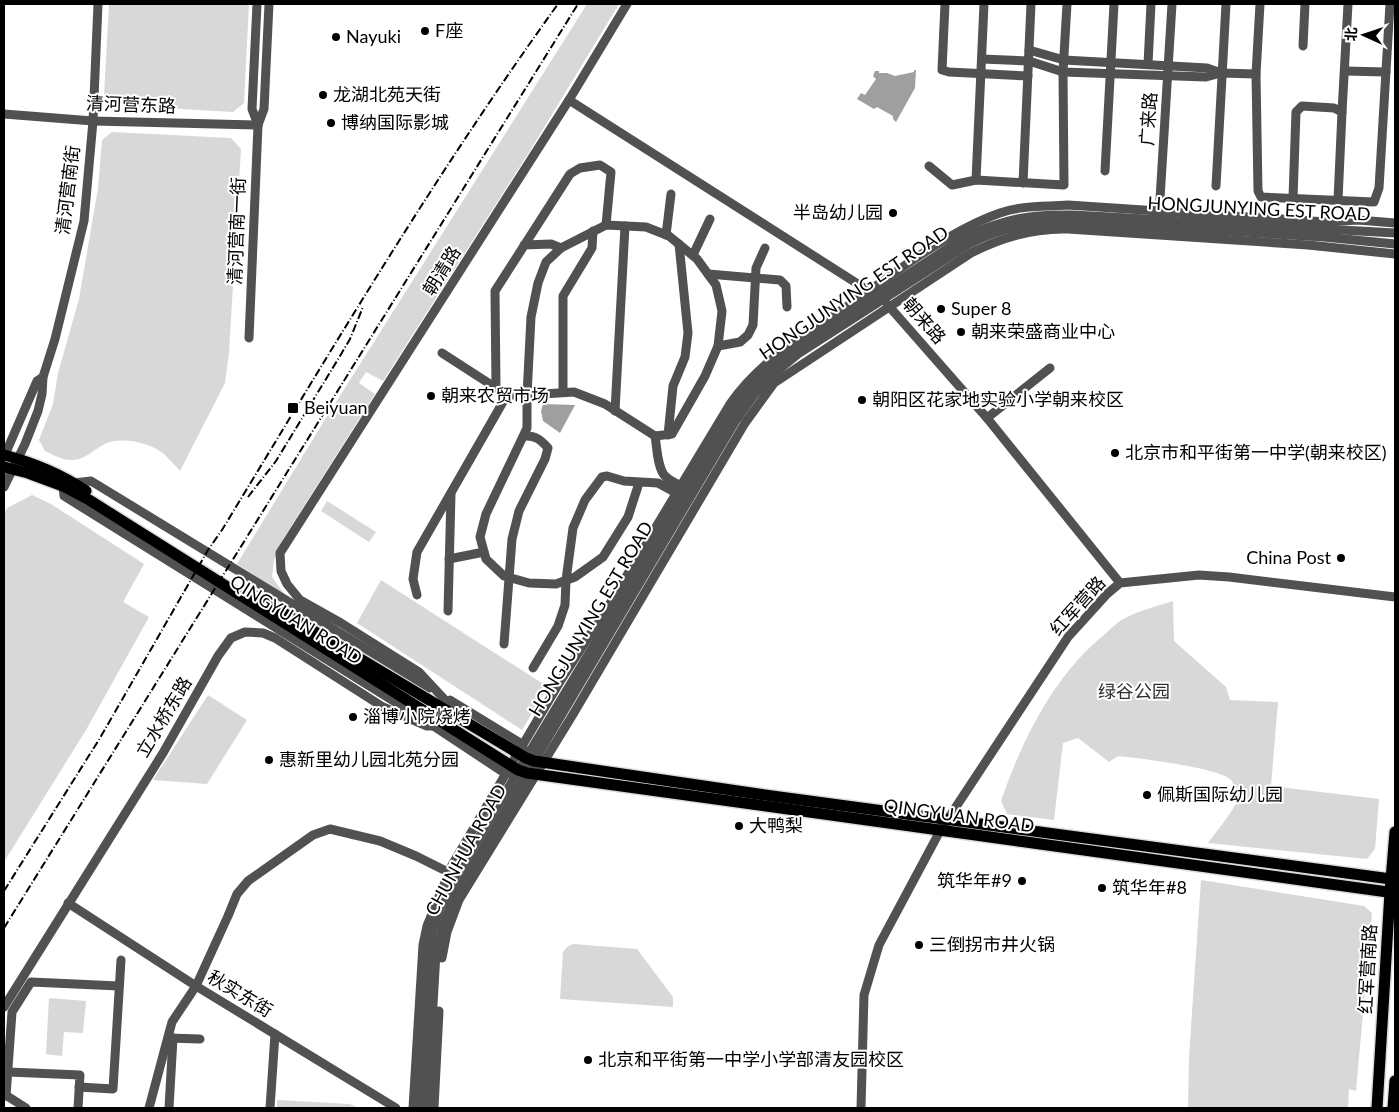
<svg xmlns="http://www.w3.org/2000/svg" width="1399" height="1112" font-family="Lato,'Noto Sans SC',sans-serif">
<rect width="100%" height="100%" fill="#fff"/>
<g fill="#d8d8d8">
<path d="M109 4H249L244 103 233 112 112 105 104 95Z"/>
<path d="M587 4H619L528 154 383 381 366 372 359 383 375 394 283 539 274 560 272 577 285 595 237 564 321 426Z"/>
<path d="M112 132 231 138 241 149 229 353 225 383 180 471C175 465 169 459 164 454 149 442 118 435 101 446 92 452 82 461 70 460 62 460 52 454 45 451L39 440 53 404 58 373 79 299 98 188 102 140Z"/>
<path d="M32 495 51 504 144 564 123 602 149 617 86 730 4 862V514L7 508Z"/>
<path d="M327 501 376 532 369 542 321 511Z"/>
<path d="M381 580 548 687 522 730 357 623Z"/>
<path d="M1173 601 1174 641 1226 687 1230 700 1278 702 1271 786 1379 799 1375 849 1367 859 1208 843C1213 836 1235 809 1236 802 1238 795 1235 785 1231 780 1220 768 1138 758 1118 756L1109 762 1078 738 1063 743 1054 820 1007 814 1001 801C1022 740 1054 675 1105 634 1111 629 1116 623 1123 619 1138 611 1157 606 1173 601Z"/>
<path d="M208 695 247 720 207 784 153 780Z"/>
<path d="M1201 880 1364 906 1372 913 1356 1091 1349 1089 1348 1108H1188L1189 1057Z"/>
<path d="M573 944 637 949 673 997V1007L560 999 563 952 567 947Z"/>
<path d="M49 998 86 1001 83 1033 64 1032 62 1056 46 1054Z"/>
<path d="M277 1100 350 1104 358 1108H277Z"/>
</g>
<g fill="#9f9f9f">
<path d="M914 70H916L915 88 896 122 893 119V116L877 107 874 109 857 99 861 93 865 95 876 79 873 76 875 71H879V73H887L895 76 914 72Z"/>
<path d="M543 404 575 405 560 433 543 421 541 411Z"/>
</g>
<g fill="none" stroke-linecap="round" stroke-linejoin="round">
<g stroke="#dbdbdb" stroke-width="14">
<g id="major">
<path d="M4 455C34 463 61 474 86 491"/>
<path d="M4 467 28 473 63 486 89 500 518 770 527 773 1395 893"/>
<path d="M255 596 526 758 534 761 772 796 1391 879 1395 877"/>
<path d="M1377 1108 1390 892 1395 832"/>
<path d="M1393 1108 1395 1081"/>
</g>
</g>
<g stroke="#515151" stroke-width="9">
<path d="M257 4 252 109 258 125"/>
<path d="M945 4 942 70 949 72 1028 76"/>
<path d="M1260 4 1256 74 1258 191 1261 197 1374 202 1379 188 1390 4"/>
<path d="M1303 46 1305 4"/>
<path d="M1029 50 1064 60 1207 68 1221 73"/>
<path d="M982 59 1029 61 1063 72 1206 77 1221 73 1256 74"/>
<path d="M1148 64 1151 4"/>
<path d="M1345 71 1386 72"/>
<path d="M569 100 872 293"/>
<path d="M1342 112 1348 4"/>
<path d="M4 114 93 121 258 125"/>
<path d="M929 166 952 185 976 180 1064 185 1063 72 1067 4"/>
<path d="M1105 171 1114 4"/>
<path d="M976 180 984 4"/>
<path d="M1023 183 1031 4"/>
<path d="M1216 186 1226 4"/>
<path d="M1293 198 1296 112 1302 106 1334 108 1342 112 1338 200"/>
<path d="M1159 215 1172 4"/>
<path d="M666 235 671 194"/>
<path d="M524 245 551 244 561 248"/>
<path d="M693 255 710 219"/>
<path d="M708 274 780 280 786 286 787 307"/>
<path d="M887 304 987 418 1120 583"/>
<path d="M249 338 258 125 264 109 269 4"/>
<path d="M718 346 740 342 748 335 753 325 756 268 765 248"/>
<path d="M442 353 507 395H527L574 392 605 404 655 436C657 447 657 465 664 475 669 481 678 484 685 488"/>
<path d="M496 388 495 291 570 174 580 168 600 165 611 172 606 225"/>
<path d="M563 392V296L592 248 593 231"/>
<path d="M615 411 625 226"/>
<path d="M987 418 1050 368"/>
<path d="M668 435 673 386 685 357 688 333 679 244"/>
<path d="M4 457 37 381 43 377"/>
<path d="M74 483 91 481 430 688"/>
<path d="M639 483 628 517 603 557 575 577 556 584 529 583 504 576 486 559 480 537 486 514 527 428V395L531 317 538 283 546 262 561 248 606 225 646 227 669 236 697 259 716 285 722 311 718 346 705 376 672 434 655 436"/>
<path d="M63 486 64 496 424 720"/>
<path d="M4 487 25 444 38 411 42 394 43 377 55 339 84 221 93 121 98 4"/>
<path d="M449 559 484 552"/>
<path d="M417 595 413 579 417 552 507 395"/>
<path d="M448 611 451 494"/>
<path d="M504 644 512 539 519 511 545 459 548 448C541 440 535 435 524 436"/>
<path d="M533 668 558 626 565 605 566 580 573 528 585 500 602 477 607 476 624 481 658 483 680 495"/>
<path d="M450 700 522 744 524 751"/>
<path d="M459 715 419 672 341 623 300 600 287 584 281 571 280 553 569 100 627 4"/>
<path d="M435 727 506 774 510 773"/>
<path d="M68 903 196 986 396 1108"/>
<path d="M442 958 447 932 459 900 572 716 745 423 774 383 971 253C1002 237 1033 228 1068 229L1308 245 1395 254"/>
<path d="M4 1007 163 753 218 656 231 638 245 632 263 633 275 638 383 707 427 726H433L450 729"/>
<path d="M168 1038 200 1039"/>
<path d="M8 1072 80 1075 78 1108"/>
<path d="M79 1087 113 1089 121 960"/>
<path d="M4 1094 26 1108"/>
<path d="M6 1096 12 1012 31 982 119 986"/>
<path d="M149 1108 172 1022 196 986 228 916 237 894 248 881 313 835 330 829 380 841 416 856 454 875"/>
<path d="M169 1108 173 1038"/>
<path d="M270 1108 275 1034"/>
<path d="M413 1108 423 945 427 926 452 865 561 680 609 605 730 404C762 358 810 332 855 301 898 270 951 230 1000 213 1022 205 1046 207 1068 205L1326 222 1358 220 1395 223"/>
<path d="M419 1108 428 954 432 931 440 908 456 876 526 758 731 417 749 391 768 369 794 349 965 237C1004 219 1030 214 1073 215L1395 233"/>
<path d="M427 1108 436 953C442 917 459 887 478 856L736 420 754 395 771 376 798 354 969 244C1000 228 1032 221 1066 221L1324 237 1395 244"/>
<path d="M434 1108 439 1011"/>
<path d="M861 1108 864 995 879 945 940 831 1068 637 1107 594 1120 583 1199 575 1229 577 1395 597"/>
</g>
<use href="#major" stroke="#000" stroke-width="11"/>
<g stroke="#000" stroke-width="2" stroke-dasharray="8 2.5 1 2.5" stroke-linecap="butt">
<path d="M248 497 276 461 340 356 350 339 363 307"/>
<path d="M4 891 100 738 208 550 222 530C330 352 436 173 558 4"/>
<path d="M4 928 578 4"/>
</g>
</g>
<g fill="#000" stroke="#fff" stroke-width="2">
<circle cx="425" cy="31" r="5"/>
<circle cx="336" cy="37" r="5"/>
<circle cx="323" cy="95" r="5"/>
<circle cx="331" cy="123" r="5"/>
<circle cx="893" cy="213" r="5"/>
<circle cx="941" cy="309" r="5"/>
<circle cx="961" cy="332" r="5"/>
<circle cx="431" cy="396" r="5"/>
<circle cx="862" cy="400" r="5"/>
<rect x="287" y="402" width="12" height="12" rx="2.5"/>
<circle cx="1115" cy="453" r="5"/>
<circle cx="1341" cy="558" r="5"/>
<circle cx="353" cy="717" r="5"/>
<circle cx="269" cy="760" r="5"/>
<circle cx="1147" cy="795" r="5"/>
<circle cx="739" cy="826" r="5"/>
<circle cx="1022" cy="881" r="5"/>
<circle cx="1102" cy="888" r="5"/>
<circle cx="919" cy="945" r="5"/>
<circle cx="588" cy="1060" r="5"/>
</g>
<g text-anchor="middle" stroke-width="4" stroke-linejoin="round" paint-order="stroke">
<g font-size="18" fill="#000" stroke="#fff" text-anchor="start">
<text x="435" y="37">F座</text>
<text x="346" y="43">Nayuki</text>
<text x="333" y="101">龙湖北苑天街</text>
<text x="341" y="129">博纳国际影城</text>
<text x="883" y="219" text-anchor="end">半岛幼儿园</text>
<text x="951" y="315">Super 8</text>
<text x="971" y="338">朝来荣盛商业中心</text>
<text x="441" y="402">朝来农贸市场</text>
<text x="872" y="406">朝阳区花家地实验小学朝来校区</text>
<text x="304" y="414">Beiyuan</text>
<text x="1125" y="459">北京市和平街第一中学(朝来校区)</text>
<text x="1331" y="564" text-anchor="end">China Post</text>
<text x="363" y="723">淄博小院烧烤</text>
<text x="279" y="766">惠新里幼儿园北苑分园</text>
<text x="1157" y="801">佩斯国际幼儿园</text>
<text x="749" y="832">大鸭梨</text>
<text x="1012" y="887" text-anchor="end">筑华年#9</text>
<text x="1112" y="894">筑华年#8</text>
<text x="929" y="951">三倒拐市井火锅</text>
<text x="598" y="1066">北京和平街第一中学小学部清友园校区</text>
</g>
<g font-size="18" fill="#000" stroke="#fff">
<text transform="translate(131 105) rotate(2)" y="6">清河营东路</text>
<text transform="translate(1149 119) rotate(-86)" y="6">广来路</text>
<text transform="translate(68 190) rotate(-83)" y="6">清河营南街</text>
<text transform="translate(1259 209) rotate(3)" y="6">HONGJUNYING EST ROAD</text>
<text transform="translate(237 231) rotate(-88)" y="6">清河营南一街</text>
<text transform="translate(442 271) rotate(-58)" y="6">朝清路</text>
<text transform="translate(854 293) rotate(-34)" y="6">HONGJUNYING EST ROAD</text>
<text transform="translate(924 321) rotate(49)" y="6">朝来路</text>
<text transform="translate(1078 606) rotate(-48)" y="6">红军营路</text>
<text transform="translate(591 619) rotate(-59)" y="6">HONGJUNYING EST ROAD</text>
<text transform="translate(296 620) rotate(32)" y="6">QINGYUAN ROAD</text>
<text transform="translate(164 717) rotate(-59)" y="6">立水桥东路</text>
<text transform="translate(959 816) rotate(8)" y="6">QINGYUAN ROAD</text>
<text transform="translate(466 850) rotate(-61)" y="6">CHUNHUA ROAD</text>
<text transform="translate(1368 969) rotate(-87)" y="6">红军营南路</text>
<text transform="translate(240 994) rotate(31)" y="6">秋实东街</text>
</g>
<g font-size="18" fill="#2f2f2f" stroke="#fff">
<text x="1134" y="698">绿谷公园</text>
</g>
</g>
<rect width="1399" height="1112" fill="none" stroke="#000000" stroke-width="10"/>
<g transform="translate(1364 35) rotate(273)" stroke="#ffffff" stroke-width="4" paint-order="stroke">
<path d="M0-4L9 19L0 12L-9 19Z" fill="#000000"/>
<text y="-8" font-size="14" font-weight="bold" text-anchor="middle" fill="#000000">北</text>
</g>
</svg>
